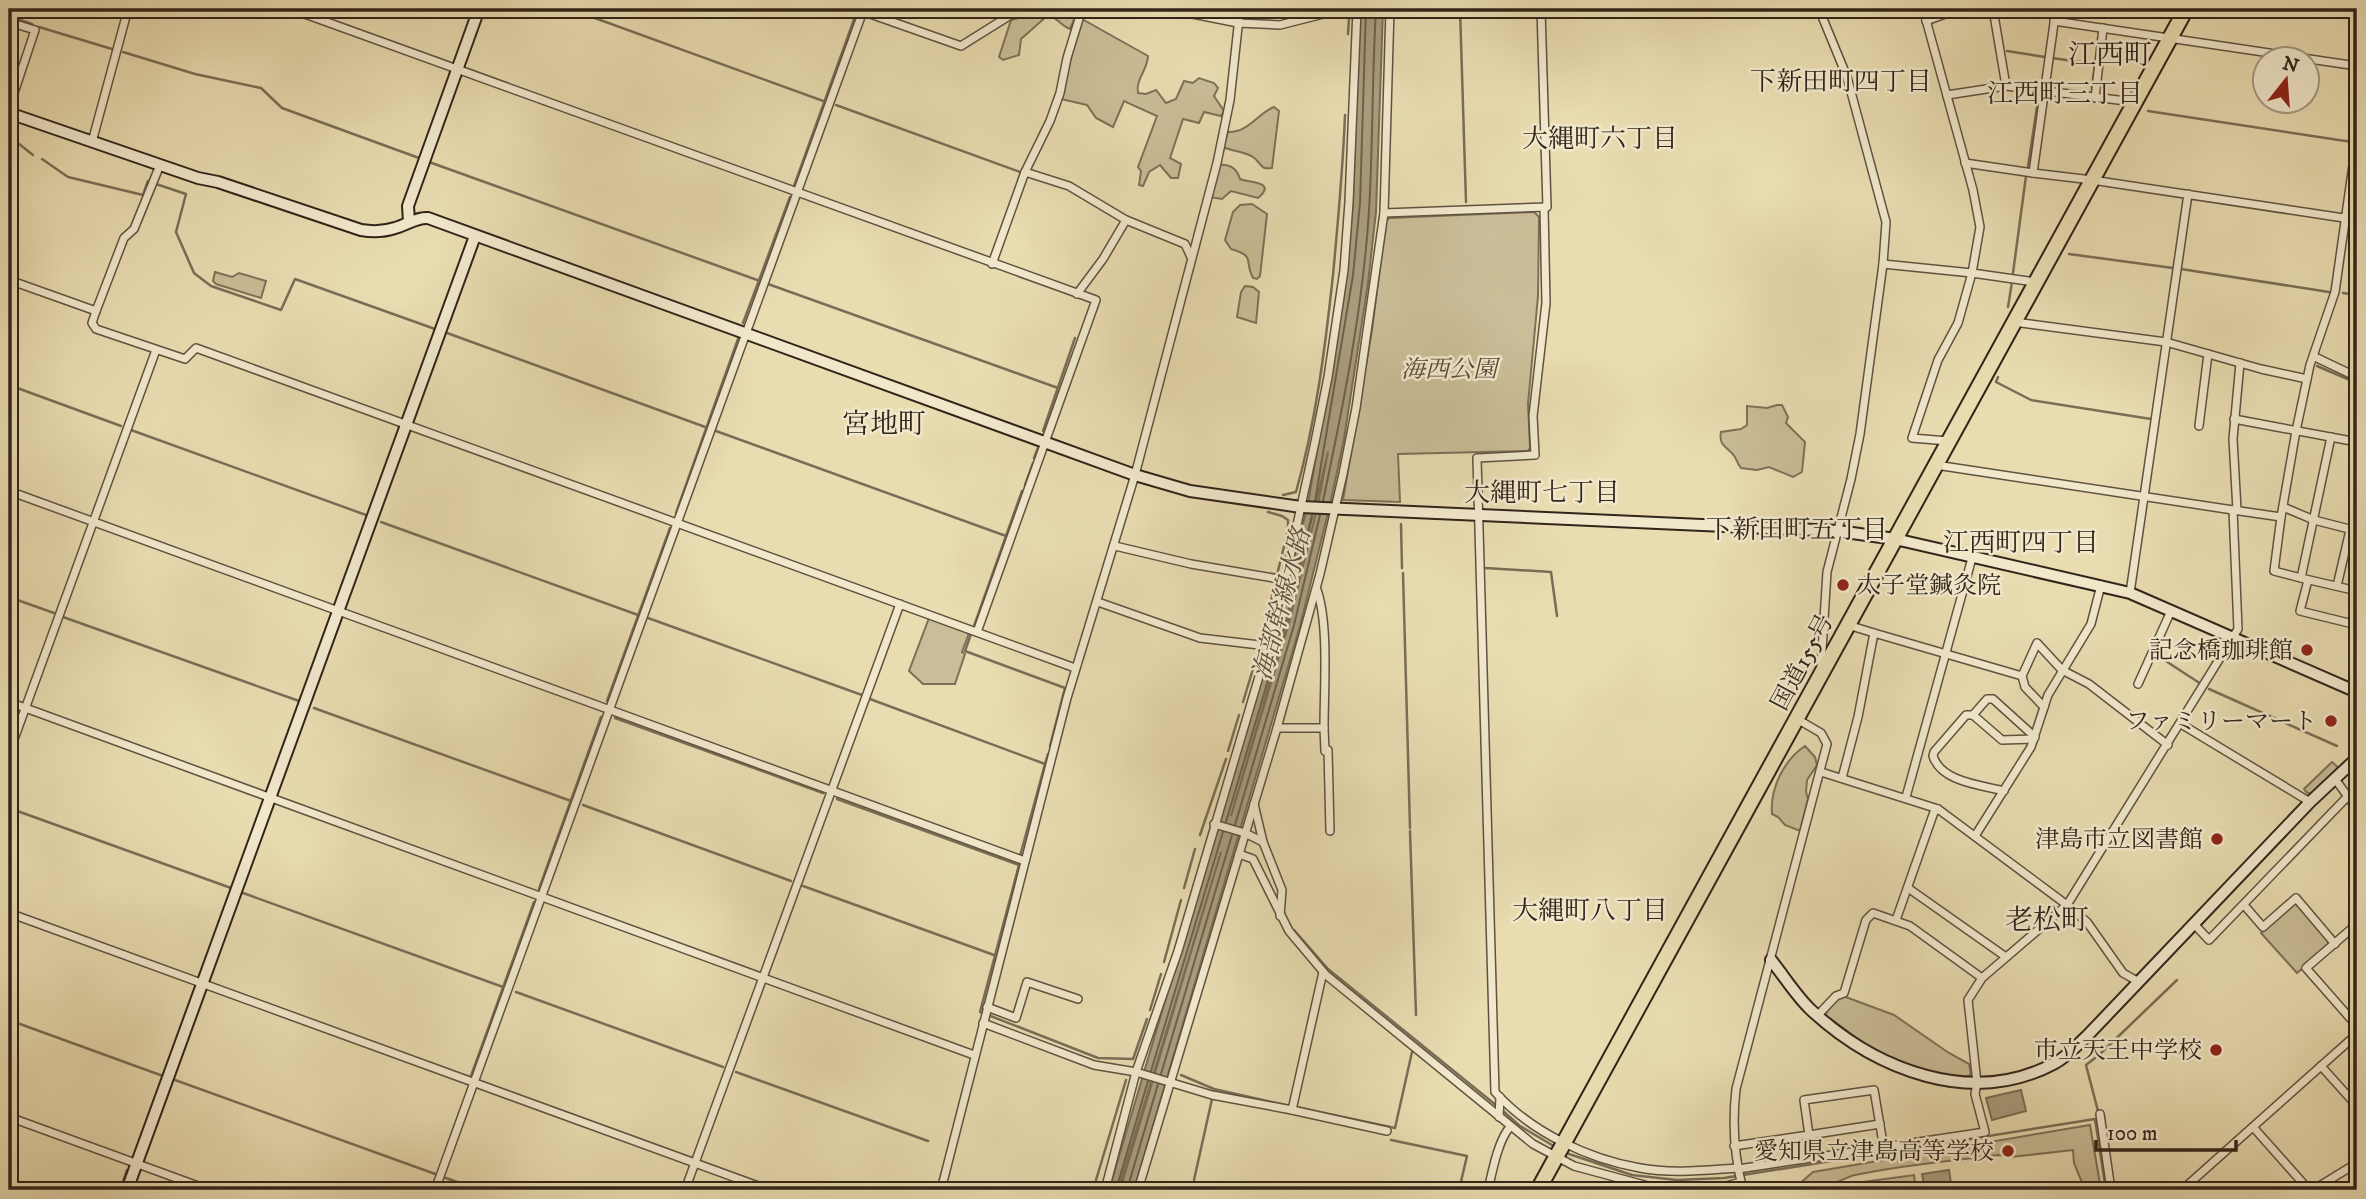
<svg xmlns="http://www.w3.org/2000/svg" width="2366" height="1199" font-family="'IM FELL DW Pica','Noto Serif JP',serif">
<rect width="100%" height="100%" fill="#e9dcb1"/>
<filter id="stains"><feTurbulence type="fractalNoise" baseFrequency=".00286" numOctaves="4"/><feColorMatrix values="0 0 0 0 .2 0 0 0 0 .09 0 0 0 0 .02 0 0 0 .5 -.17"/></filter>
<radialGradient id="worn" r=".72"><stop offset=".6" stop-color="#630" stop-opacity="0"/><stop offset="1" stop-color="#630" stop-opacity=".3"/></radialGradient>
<g fill="#cabd97" stroke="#7e7058" stroke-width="2">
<path d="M1032 9C1048 9 1062 7 1076 15L1070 29C1061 26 1057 17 1048 15L1021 39 1019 55 1003 60 999 57 1011 20 1026 16Z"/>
<path d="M1082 19 1148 56C1148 69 1135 80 1138 93L1146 94 1156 90 1166 103 1176 99 1184 81 1193 83 1199 78 1214 83 1218 88 1214 96 1224 111 1221 116 1204 112 1199 123 1183 119 1170 158 1181 164 1178 178H1171L1160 165 1149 172 1143 186 1139 185 1141 171 1138 167 1157 116 1124 101 1113 127 1096 118 1087 105 1061 99 1069 59Z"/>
<path d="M1274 107 1279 111 1272 168C1259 170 1262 163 1253 157 1245 152 1232 151 1223 147L1228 132C1248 133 1258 113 1274 107Z"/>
<path d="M1219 165C1230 164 1237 169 1240 179 1248 183 1278 181 1258 198L1231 191 1222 199 1209 197Z"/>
<path d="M1252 204 1267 214 1260 276 1257 279 1253 278C1243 260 1257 257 1231 249L1225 240 1233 212 1240 205Z"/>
<path d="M1534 212 1539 217 1538 296 1528 404 1530 448 1528 451 1398 454 1400 502 1343 500 1372 330 1386 220 1390 218Z"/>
<path d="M215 272 232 277 239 273 266 281 261 298 216 284 213 281Z"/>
<path d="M1245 286 1253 287 1259 292 1256 323 1237 317 1241 292Z"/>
<path d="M1777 405H1782L1788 417 1786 423 1805 442 1802 472 1793 477 1769 467 1757 470 1741 468C1738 465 1737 461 1735 457 1729 447 1718 447 1721 432L1741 429 1747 425V406L1767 408Z"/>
<path d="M929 618 969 633 962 652 965 654 955 684H923L909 671Z"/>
<path d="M1805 746 1815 757 1817 765 1807 780 1806 792 1808 799 1800 831 1785 825 1778 817 1772 814C1770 788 1784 760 1805 746Z"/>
<path d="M2332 762 2340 769 2311 794 2306 792 2304 789Z"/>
<path d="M2295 902 2329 941 2328 946 2297 973 2261 933Z"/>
<path d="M1843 996 1894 1015 1949 1053 1969 1064 1971 1074 1965 1079C1936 1074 1906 1066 1880 1053 1861 1043 1843 1027 1825 1015L1834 1001Z"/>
<path d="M2090 1125 2101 1190H2085L2074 1163 2073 1150 2011 1157 1998 1155C1950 1161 1902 1165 1855 1175 1846 1177 1835 1184 1825 1187L1914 1175 1916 1190H1807L1811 1189 1798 1185 1813 1172Z"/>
</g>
<g fill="#aa9d7e" stroke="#7a6d56" stroke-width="2" fill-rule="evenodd">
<path d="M1359 9H1383L1376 212 1368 283 1344 439 1330 505 1300 626 1134 1190H1120L1221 852 1118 1190H1109L1278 621 1308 504 1346 275 1353 203ZM1328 452 1318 504 1289 623 1231 816 1287 623Z"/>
<path d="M2021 1090 2026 1111 1992 1120 1986 1098Z"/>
<path d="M1949 1170 1952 1190H1925L1922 1174Z"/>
</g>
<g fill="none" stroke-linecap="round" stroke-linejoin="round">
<g stroke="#6e604c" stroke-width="2">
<path d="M1315 501 1353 275 1360 203 1366 9"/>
<path d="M1323 501C1343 407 1363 307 1369 211 1373 144 1372 76 1376 9"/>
<path d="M1226 822 1285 623 1312 515"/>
<path d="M1235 825 1294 625 1320 515"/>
<path d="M1151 1071 1223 832"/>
<path d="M1161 1074 1232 835"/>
<path d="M1116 1190 1148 1081"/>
<path d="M1127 1190 1158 1084"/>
</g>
<g stroke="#7a6d56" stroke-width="2.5">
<path d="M570 9 826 102"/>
<path d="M1460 9 1466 202"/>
<path d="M9 16 32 24"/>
<path d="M39 27 112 49"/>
<path d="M1348 34 1349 18"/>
<path d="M2007 51 2045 57"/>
<path d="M123 52 195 74 261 88 282 108 419 158"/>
<path d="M2052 58 2095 64 2092 88"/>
<path d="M836 105 1020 172"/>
<path d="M2148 111 2352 142"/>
<path d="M9 136 33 155"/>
<path d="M42 159 68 177 143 195 148 181"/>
<path d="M429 162 760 281"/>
<path d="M2028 167 2038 100"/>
<path d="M156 184 186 194 176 232 194 273 211 286 281 310 295 279 435 329"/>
<path d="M794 186 856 14 840 9"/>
<path d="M2069 254 2173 268"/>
<path d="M2181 269 2329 292"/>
<path d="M2013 273 2026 176"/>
<path d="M768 284 1058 388"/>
<path d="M2343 293 2357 295"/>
<path d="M2008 307 2012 282"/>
<path d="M743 323 790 197"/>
<path d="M447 333 708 428"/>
<path d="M2317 366 2357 383"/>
<path d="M1998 377 1996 382 2031 400 2151 419"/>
<path d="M9 385 121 426"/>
<path d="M131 430 366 515"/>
<path d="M716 431 1006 536"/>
<path d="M1043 431 1075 338"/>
<path d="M1034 458 1038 448"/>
<path d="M1025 485 1033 463"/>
<path d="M1283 495 1296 492C1316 421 1325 349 1333 275 1338 222 1343 168 1345 115"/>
<path d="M1268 512 1282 516 1288 520V530L1277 575"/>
<path d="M676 513 738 339"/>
<path d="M381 522 638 615"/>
<path d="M1401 524 1402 568"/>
<path d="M1485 568 1551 572 1557 616"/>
<path d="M1403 573 1410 828"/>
<path d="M9 597 54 613"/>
<path d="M63 617 299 701"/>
<path d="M648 618 862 695"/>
<path d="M974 626 1022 491"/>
<path d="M971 634 965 651 1065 688 1050 746"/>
<path d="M1261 641 1276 581"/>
<path d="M2155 654 2201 684"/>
<path d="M2209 689 2337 746"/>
<path d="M870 699 1045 764 1020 856"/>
<path d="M607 701 670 528"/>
<path d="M1243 702 1259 649"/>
<path d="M314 708 571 801"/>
<path d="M615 718 823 793"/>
<path d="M1228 751 1239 715"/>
<path d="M1045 764 1048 754"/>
<path d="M837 799 1019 865 980 1012 982 1013"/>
<path d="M583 805 791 881"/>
<path d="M9 808 231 888"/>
<path d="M1410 831 1416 1015"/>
<path d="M1200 835 1226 759"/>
<path d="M803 886 994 955"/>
<path d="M1184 888 1195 849"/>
<path d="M539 889 601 717"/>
<path d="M243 893 503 987"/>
<path d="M1294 930 1328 969 1497 1106"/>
<path d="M1164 962 1181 900"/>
<path d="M516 992 723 1067"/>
<path d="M1150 1010 1161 974"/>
<path d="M988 1015 1098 1058 1133 1059 1147 1019"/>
<path d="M9 1020 163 1076"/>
<path d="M2101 1053 2177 980"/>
<path d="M2095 1058 2086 1065 2098 1111"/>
<path d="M736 1072 928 1141"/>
<path d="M1181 1075 1214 1089 1285 1105"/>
<path d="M471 1076 534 902"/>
<path d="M175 1080 438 1175"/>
<path d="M1296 1107 1395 1128 1412 1052"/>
<path d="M1502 1110 1520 1126 1557 1148"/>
<path d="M1391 1140 1467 1156 1459 1190"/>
<path d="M1566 1153 1632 1175 1677 1180 1724 1178 2095 1119 2106 1190"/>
<path d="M443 1177 480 1190"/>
<path d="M1194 1180 1212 1099"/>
<path d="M120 1190 127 1170"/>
<path d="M1093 1190 1126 1080"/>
<path d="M1192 1190V1188"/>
</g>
<g stroke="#5f5240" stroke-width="10">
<g id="street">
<path d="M291 9 1096 300 977 632"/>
<path d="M856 9 961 46 1020 9"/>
<path d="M1168 9 1238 23 1280 25 1343 9"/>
<path d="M1819 9 1847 77 1886 222 1883 264 1860 434 1851 479 1827 572 1821 666"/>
<path d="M1923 9 1973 190 1980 227 1972 273 1958 323 1938 360 1912 438 1948 441"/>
<path d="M1993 9 2006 86"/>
<path d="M1926 21 1959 9"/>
<path d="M2054 21 2357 66"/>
<path d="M9 22 35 30 9 108"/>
<path d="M1947 95 2006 86 2134 102"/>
<path d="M2095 98 2103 28"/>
<path d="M92 142 128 9"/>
<path d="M1965 163 2033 173 2056 9"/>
<path d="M1025 172 1069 186 1126 220 1185 244 1191 257"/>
<path d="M2033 173 2092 180 2357 220"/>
<path d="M1544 207 1546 303 1533 416 1535 455 1477 458 1495 1092C1531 1132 1588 1159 1640 1168 1672 1174 1706 1170 1737 1168"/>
<path d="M1384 213 1547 207 1541 9"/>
<path d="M992 264 1025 172 1050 121 1060 93 1067 58 1082 9"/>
<path d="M1883 264 1972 273 2035 282"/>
<path d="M9 280 96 311 92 323 96 329 185 359 196 348 1075 668"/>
<path d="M1077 294 1103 259 1126 220"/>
<path d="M96 311 124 238 134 229 160 165"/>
<path d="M2014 322 2166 342 2261 369 2307 379"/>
<path d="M2315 357 2357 377"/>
<path d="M2234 419 2357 442"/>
<path d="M2199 426 2208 354"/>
<path d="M2331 437 2301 578 2357 591"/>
<path d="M1936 465 2233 510"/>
<path d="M9 491 1025 861"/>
<path d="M2283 507 2314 520 2357 531"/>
<path d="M2237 510 2233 439 2240 363"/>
<path d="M2281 517 2274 571 2301 578"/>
<path d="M1115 546 1191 564 1285 580"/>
<path d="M2308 580 2300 611 2357 625"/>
<path d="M2337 586 2350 530"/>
<path d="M2130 593 2188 194"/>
<path d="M1098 602 1200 638 1268 646"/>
<path d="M1848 625 1874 633"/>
<path d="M2022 676 2037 643 2062 670 2089 684 2168 745"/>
<path d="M2138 684 2171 611"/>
<path d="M9 702 974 1055"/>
<path d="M1973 715 1987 699H1993L2035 737"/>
<path d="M2181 724 2310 802"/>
<path d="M1277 728H1324C1324 689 1329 624 1317 590"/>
<path d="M1324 728 1325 751 1328 750 1330 831"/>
<path d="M9 753 156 350"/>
<path d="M1821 772 1938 809 2067 905 2087 922 2123 973 2139 982"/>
<path d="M1842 778 1858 717 1874 633 2022 676 2025 687 2044 707"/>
<path d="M2335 779 2357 809"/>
<path d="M2004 791C1981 785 1941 782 1933 756L1934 752 1966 715H1973L2002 740 2034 739"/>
<path d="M1906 797 1972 558"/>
<path d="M1254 804 1263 842"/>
<path d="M1214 824 1245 833 1263 842 1282 890 1280 916"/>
<path d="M1975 836 2031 747 2048 695 2091 624 2101 585"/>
<path d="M1239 854 1253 859 1289 931 1326 975 1533 1144 1574 1166 1648 1186 1682 1188 1726 1186 1741 1182"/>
<path d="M1908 888 2006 957"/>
<path d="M2244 905 2263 927 2296 898 2335 944"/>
<path d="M9 913 769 1190"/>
<path d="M1896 920 1934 812 1938 809"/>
<path d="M2194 924 2209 940 2348 796"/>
<path d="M2357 924 2306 968 2357 1026"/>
<path d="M987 1007 1016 1018 1027 982 1078 999"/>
<path d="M1818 1015 1836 996 1844 993 1866 920 1873 913 1910 926 1982 978"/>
<path d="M983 1023 1094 1065 1136 1072 1212 1095 1292 1110 1323 972"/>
<path d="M2321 1066 2357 1106"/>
<path d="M1292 1110 1387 1131"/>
<path d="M2100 1114 2111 1190"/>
<path d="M9 1117 209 1190"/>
<path d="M1499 1117 1500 1097"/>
<path d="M2253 1127 2309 1190"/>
<path d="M1809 1135 1880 1124"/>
<path d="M1734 1146 1809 1135 1804 1100 1874 1090 1884 1149"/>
<path d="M1738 1169 1985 1132 1975 1094 1977 1083 1968 1000 1982 978 2067 905 2238 629 2233 510 2281 517 2296 431 2310 365 2335 292 2357 137"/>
<path d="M435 1190 863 11"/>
<path d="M685 1190 900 604"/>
<path d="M941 1190 1067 698 1135 475 1217 163 1230 100 1240 9"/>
<path d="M1105 1190 1136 1072 1178 951 1268 646 1285 580 1315 442 1328 377 1344 270 1349 202 1357 9"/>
<path d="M1138 1190 1277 728 1320 574 1343 474 1356 408 1384 213 1390 9"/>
<path d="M1273 1190 1274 1189"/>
<path d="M1488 1190C1492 1173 1498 1140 1510 1127"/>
<path d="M1743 1190C1734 1156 1732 1124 1736 1089L1827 744 1821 733 1797 719"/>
<path d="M2182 1190 2357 1034"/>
<path d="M2313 1190 2357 1163"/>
</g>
</g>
<g stroke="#31241a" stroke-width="14">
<g id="secondary">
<path d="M9 113 198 178 218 182 361 230C373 232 383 232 395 228 407 225 416 217 428 218L1135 475 1190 491 1301 507 1838 531 1895 539 2130 593 2357 692"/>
<path d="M409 222 408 206 479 9"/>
<path d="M1771 960C1784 976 1796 996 1811 1010 1876 1070 1972 1108 2055 1063 2067 1057 2077 1045 2087 1036L2310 802 2357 758"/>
<path d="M127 1190 475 236"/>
</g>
</g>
<g stroke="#31241a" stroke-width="18">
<path id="highway" d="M1538 1190 2186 9"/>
</g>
<use href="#street" stroke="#f1e8cc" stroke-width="7"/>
<use href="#secondary" stroke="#f1e8cc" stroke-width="10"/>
<use href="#highway" stroke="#e9dcb1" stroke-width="14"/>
</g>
<g fill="#8f2418" stroke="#f1e8cc" stroke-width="2.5">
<circle cx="1843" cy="585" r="7"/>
<circle cx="2307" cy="650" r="7"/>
<circle cx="2331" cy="721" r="7"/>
<circle cx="2217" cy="839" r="7"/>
<circle cx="2216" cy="1050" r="7"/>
<circle cx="2008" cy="1151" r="7"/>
</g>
<g text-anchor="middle" stroke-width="5" stroke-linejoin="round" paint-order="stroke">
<g font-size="24" font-style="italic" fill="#574a39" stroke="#f1e8cc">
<text x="1449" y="377">海西公園</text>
</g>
<g font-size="24" fill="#31241a" stroke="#f1e8cc" text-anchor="end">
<text x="1857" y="593" text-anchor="start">太子堂鍼灸院</text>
<text x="2293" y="658">記念橋珈琲館</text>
<text x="2317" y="729">ファミリーマート</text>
<text x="2203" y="847">津島市立図書館</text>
<text x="2202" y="1058">市立天王中学校</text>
<text x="1994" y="1159">愛知県立津島高等学校</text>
</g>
<g font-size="24" fill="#31241a" stroke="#f1e8cc">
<text transform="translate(1802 662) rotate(-62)" y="8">国道155号</text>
</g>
<g font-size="26" fill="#31241a" stroke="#f1e8cc">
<text x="1841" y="90">下新田町四丁目</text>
<text x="2065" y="102">江西町三丁目</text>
<text x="1600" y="147">大縄町六丁目</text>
<text x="1542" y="501">大縄町七丁目</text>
<text x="1797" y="538">下新田町五丁目</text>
<text x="2021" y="551">江西町四丁目</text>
<text x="1590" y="919">大縄町八丁目</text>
</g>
<g font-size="26" font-style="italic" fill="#5b4e3d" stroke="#f1e8cc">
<text transform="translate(1281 604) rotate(-75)" y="9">海部幹線水路</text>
</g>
<g font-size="28" fill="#31241a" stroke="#f1e8cc">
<text x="2110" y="64">江西町</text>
<text x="884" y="433">宮地町</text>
<text x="2047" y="929">老松町</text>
</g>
</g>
<rect width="2366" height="1199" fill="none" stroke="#e9dcb1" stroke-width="35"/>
<rect x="10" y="10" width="2345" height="1178" fill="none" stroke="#31241a" stroke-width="3.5"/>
<rect x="18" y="18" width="2331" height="1164" fill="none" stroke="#31241a" stroke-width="2"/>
<g transform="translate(2286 80) rotate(17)"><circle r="33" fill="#f1e8cc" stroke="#a49a85" stroke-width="2"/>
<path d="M0-5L12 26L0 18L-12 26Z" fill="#8f2418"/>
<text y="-10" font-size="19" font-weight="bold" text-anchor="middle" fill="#31241a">N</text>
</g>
<path d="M2096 1140v10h140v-10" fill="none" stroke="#31241a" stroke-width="3.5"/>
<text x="2107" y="1140" font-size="21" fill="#31241a" stroke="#f1e8cc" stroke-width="5" paint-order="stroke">100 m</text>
<rect width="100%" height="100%" filter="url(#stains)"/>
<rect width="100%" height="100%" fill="url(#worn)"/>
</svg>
